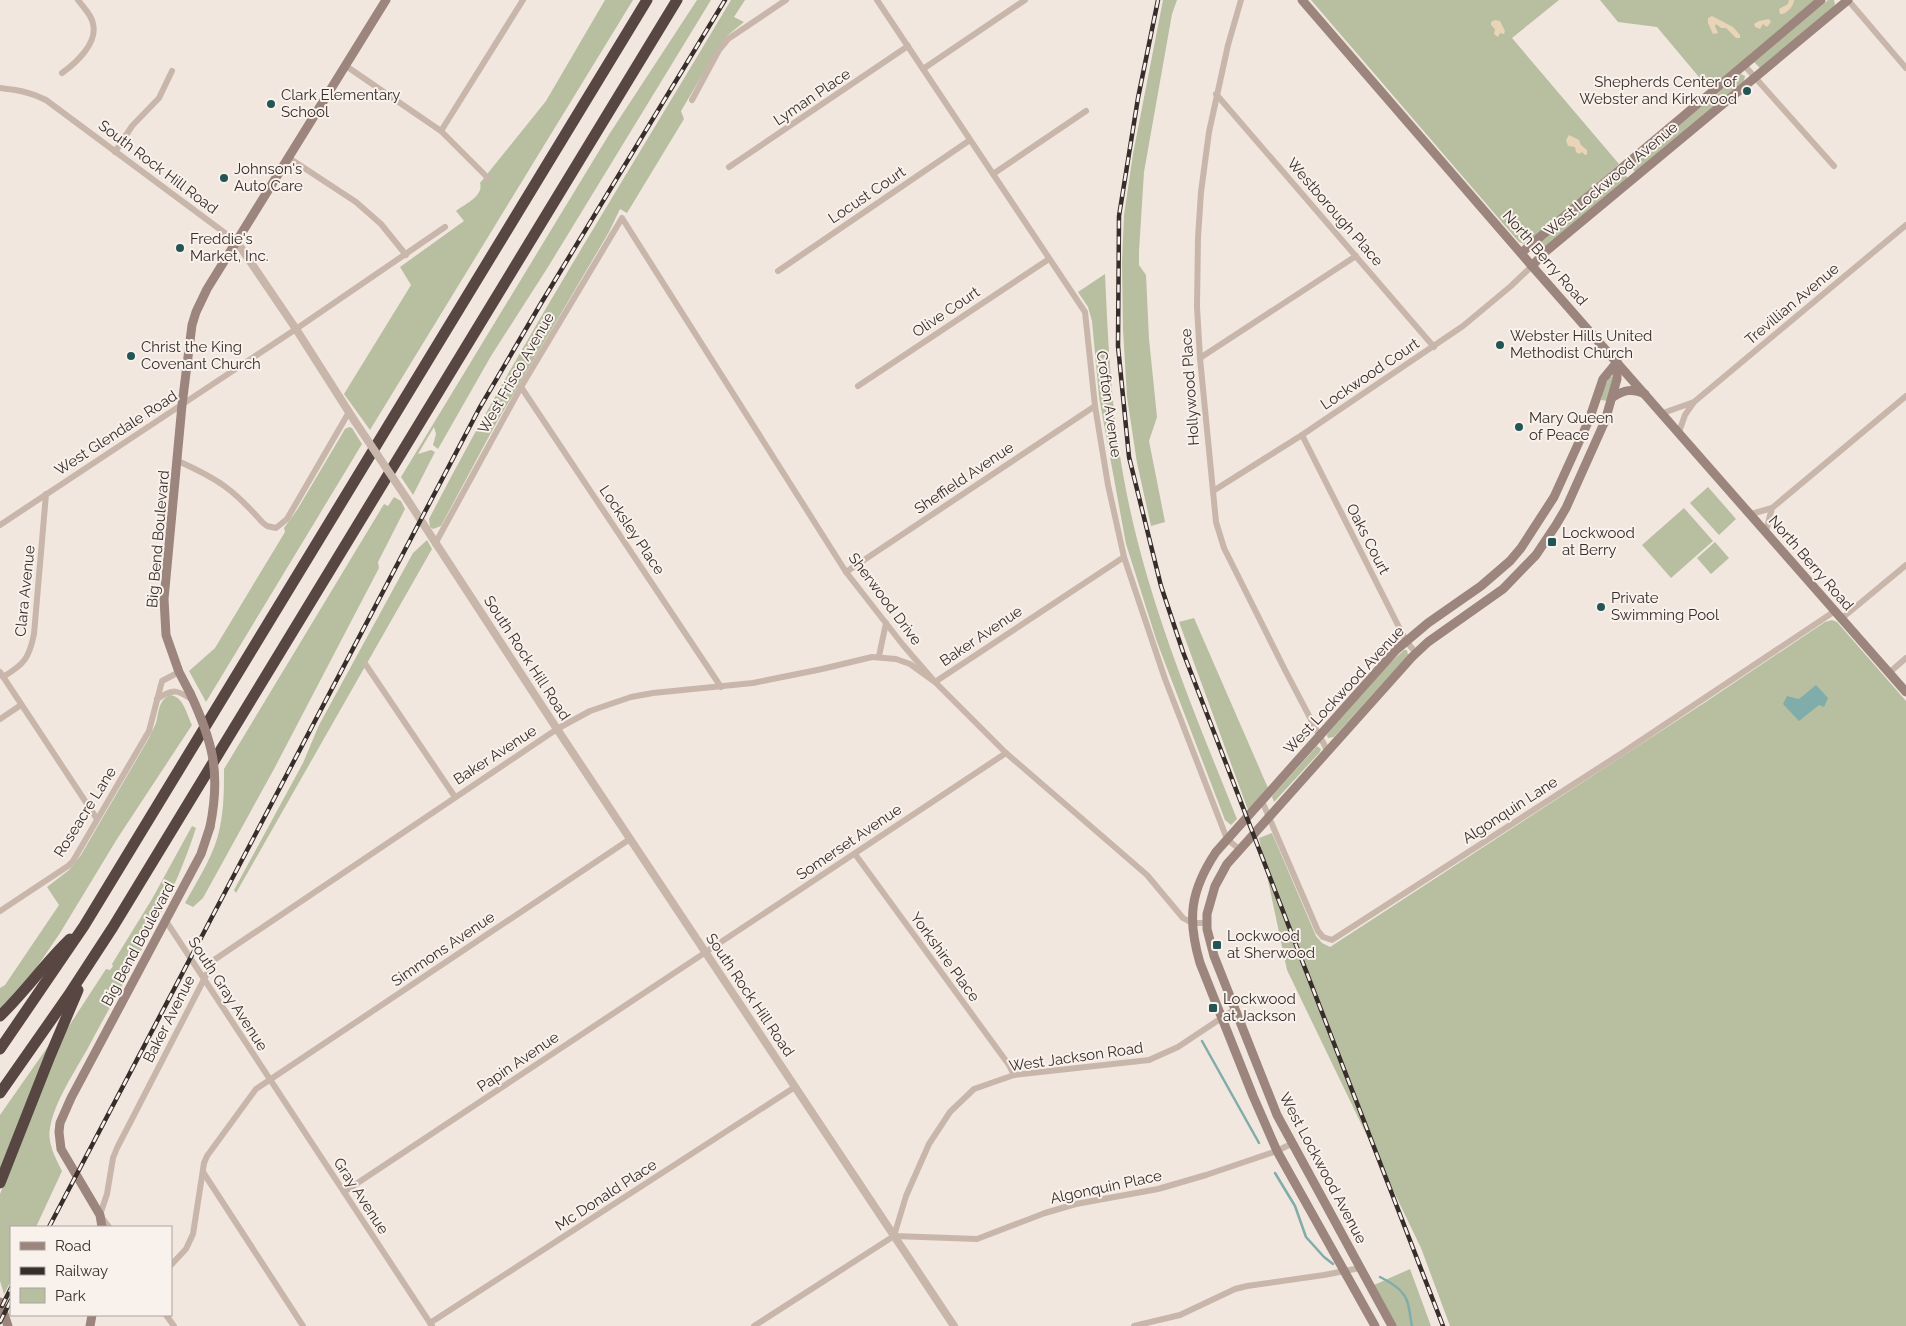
<svg xmlns="http://www.w3.org/2000/svg" width="1906" height="1326" font-family="Raleway,sans-serif">
<rect width="100%" height="100%" fill="#f1e7df"/>
<g fill="#b7bfa0">
<path d="M605 0H633L370 430 344 394 411 285 400 267 464 221 456 211C465 204 484 196 480 183L546 101Z"/>
<path d="M697 0H711L548 267 491 356 438 449 433 445 436 434 434 427 418 454 431 450 435 452 413 495 401 477 610 133Z"/>
<path d="M731 0H745L734 17 744 22 728 35 720 45 681 111 684 119 627 213 620 209 609 232 494 427 441 526 433 529 430 527 429 519C521 341 629 172 731 0Z"/>
<path d="M1163 0H1177L1172 14 1144 172 1139 251V265L1146 275 1149 339 1157 417 1149 441 1165 522 1151 526 1137 463 1127 397 1123 330 1122 263 1124 215 1133 154Z"/>
<path d="M1311 0H1559L1512 38 1619 164 1529 242 1524 244 1519 242Z"/>
<path d="M1600 0H1815L1709 89 1657 27 1618 22Z"/>
<path d="M1828 0H1834L1835 4 1833 7 1760 68 1754 62Z"/>
<path d="M1741 74 1745 76 1744 81 1635 172 1630 166Z"/>
<path d="M1622 172 1628 178 1541 251 1537 250 1539 243Z"/>
<path d="M1105 274C1108 341 1111 408 1123 474 1144 594 1192 707 1237 819L1231 825 1225 820 1157 642 1126 544 1099 397 1092 321 1088 307 1078 292Z"/>
<path d="M1610 376 1613 377 1608 401 1601 400 1603 389Z"/>
<path d="M349 427 352 428 362 444 206 702 189 671 215 648 285 532 284 528 297 510 345 429Z"/>
<path d="M1708 487 1736 519 1719 535 1690 503Z"/>
<path d="M394 497 401 501 405 509 378 562 379 568 274 769 203 898 193 907 185 903C198 879 215 854 220 827 224 807 224 789 224 769L384 504 388 506Z"/>
<path d="M1684 508 1713 541 1671 578 1642 545Z"/>
<path d="M427 540 432 549 236 893 234 890 303 763 319 725 413 553Z"/>
<path d="M1715 542 1729 558 1711 574 1697 558Z"/>
<path d="M1194 618 1268 788 1248 810 1179 622Z"/>
<path d="M1832 620 1837 622 1906 701V1326H1450L1421 1248 1287 970 1259 838 1272 833 1316 936 1322 943 1330 947 1704 703 1825 622Z"/>
<path d="M1404 650H1407L1408 655 1334 737 1328 738 1327 735 1329 732 1390 663Z"/>
<path d="M170 695C184 697 186 713 192 725L117 839 60 933 26 983 0 1011V988L5 985 59 905 47 887 69 870 81 855 149 738C151 733 154 728 156 723 159 712 158 701 170 695Z"/>
<path d="M1317 746 1321 749 1320 752 1274 802 1272 797 1273 795Z"/>
<path d="M192 826 196 828C172 904 126 976 89 1046 75 1072 55 1100 50 1128 47 1143 56 1159 62 1171L36 1227H11L10 1273 11 1281 4 1294 0 1281V1194L46 1073 67 1029 106 969 110 970 113 966 112 964 152 899Z"/>
<path d="M49 1045 0 1174V1115Z"/>
<path d="M1410 1269 1431 1326H1396L1374 1285Z"/>
</g>
<g fill="#e9d4b8">
<path d="M1789 0H1794C1794 6 1786 15 1780 14L1779 9 1788 4Z"/>
<path d="M1712 16 1733 27 1740 35V38H1736L1726 28H1721L1716 24 1715 26 1718 33 1713 34 1708 23V18Z"/>
<path d="M1769 19 1771 22 1767 27 1763 24 1760 29 1755 27 1754 24 1759 21Z"/>
<path d="M1495 20 1500 21 1505 31 1504 34 1500 33 1498 37 1494 34 1495 29 1491 25V22Z"/>
<path d="M1569 135 1579 140 1581 145 1587 150V154L1585 155 1582 152 1579 154 1576 152 1575 147 1568 146 1566 140Z"/>
</g>
<path fill="#80acaa" d="M1816 685 1828 698 1824 707 1819 705 1799 721 1783 704 1787 696 1799 699Z"/>
<g fill="none" stroke-linecap="round" stroke-linejoin="round">
<g stroke="#80acaa" stroke-width="2.5">
<path d="M1202 1041 1259 1143"/>
<path d="M1275 1173 1295 1206 1306 1237 1324 1257 1333 1264"/>
<path d="M1380 1277C1390 1282 1404 1290 1407 1301 1410 1309 1410 1318 1412 1326"/>
</g>
<g stroke="#c8b6ab" stroke-width="6">
<path d="M877 0 1085 312 1095 406 1108 485 1124 557 1165 679 1227 839 1239 849"/>
<path d="M1241 0 1228 45 1209 132 1201 192 1198 238 1197 307 1200 358 1216 522 1224 548 1285 670 1327 750"/>
<path d="M1848 0 1906 68"/>
<path d="M1744 65 1834 166"/>
<path d="M346 66 441 131 488 178"/>
<path d="M923 69 1025 0"/>
<path d="M62 73C76 63 98 43 93 24 92 15 83 7 78 0"/>
<path d="M0 88C17 90 31 92 46 100L237 242"/>
<path d="M1216 94 1434 347"/>
<path d="M692 100 719 50 728 39 786 0"/>
<path d="M441 131 523 0"/>
<path d="M115 152 132 126 159 98 172 71"/>
<path d="M289 158 356 202 381 224 406 255"/>
<path d="M729 167 908 46"/>
<path d="M993 174 1086 111"/>
<path d="M778 271 970 140"/>
<path d="M1200 358 1356 256"/>
<path d="M858 386 1049 259"/>
<path d="M521 387 721 687"/>
<path d="M1694 402 1906 225"/>
<path d="M1663 413 1694 402 1685 415 1679 432"/>
<path d="M1302 435 1406 641 1416 653"/>
<path d="M178 461C218 479 233 489 262 522L267 526 276 528 287 519 349 412"/>
<path d="M1213 491 1302 435 1463 326 1511 286 1532 266"/>
<path d="M1772 508 1906 396"/>
<path d="M1751 514 1772 508 1766 531"/>
<path d="M0 525 296 329 445 227"/>
<path d="M435 544 521 387 622 218 846 572 903 645 935 682 1006 753 1147 875 1183 918 1192 923H1207"/>
<path d="M846 572 1095 406"/>
<path d="M1841 619 1906 565"/>
<path d="M879 656 886 623"/>
<path d="M366 665 455 797"/>
<path d="M0 672 97 819"/>
<path d="M1890 672 1906 658"/>
<path d="M3 677C24 664 29 659 34 634L46 494"/>
<path d="M157 699C174 688 177 690 193 700"/>
<path d="M0 719 21 705"/>
<path d="M1262 801 1318 931 1323 937 1332 940 1622 753 1835 611"/>
<path d="M855 854 1009 1065 1014 1075"/>
<path d="M0 911 68 866 73 861 149 731 162 681 179 672"/>
<path d="M166 921 432 1326"/>
<path d="M203 1172 303 1326"/>
<path d="M344 1192 1006 753"/>
<path d="M109 1227 100 1215 107 1194 113 1158 117 1148 214 960 557 729 590 711 631 697 653 693 753 683 822 669 872 657 896 659 910 664 935 682 1124 557"/>
<path d="M894 1236 977 1239 1045 1213 1076 1204 1158 1189 1206 1175 1277 1151 1291 1144"/>
<path d="M171 1265 186 1249 193 1234 204 1163 207 1156 256 1089 630 839"/>
<path d="M166 1315 174 1326"/>
<path d="M430 1323 795 1087"/>
<path d="M754 1326 894 1236 906 1196 929 1144 950 1112 974 1089 1014 1075 1149 1060 1178 1047 1235 1009"/>
<path d="M1134 1326 1180 1315 1235 1289 1247 1286 1324 1275 1360 1268"/>
</g>
<g stroke="#c8b6ab" stroke-width="8">
<path d="M237 242 296 329 354 420"/>
<path d="M407 499 557 729 954 1326"/>
</g>
<g stroke="#9c857d" stroke-width="9">
<path d="M1302 0 1532 266 1906 692"/>
<path d="M1521 253 1821 0"/>
<path d="M1532 266 1545 252 1848 0"/>
<path d="M1613 397C1624 390 1632 388 1645 394"/>
<path d="M190 693 179 672 166 635 164 599 182 405 192 325 196 312 207 289 386 0"/>
<path d="M102 1227 100 1215 61 1149 59 1132 60 1123 71 1098 201 854 210 827"/>
<path d="M0 1302 8 1326"/>
<path d="M90 1326 92 1315"/>
<path d="M1375 1326 1277 1151 1253 1096 1200 963C1187 919 1190 891 1216 852L1396 650 1428 623 1481 586 1510 561 1521 548 1554 497 1589 420 1603 379 1617 362"/>
<path d="M1392 1326 1277 1115 1214 956 1207 929V914L1215 886 1227 864 1412 657 1428 642 1503 589 1536 555 1556 525 1566 508 1605 421 1617 379V362"/>
</g>
<g stroke="#574642" stroke-width="11">
<path d="M0 1016C25 992 45 963 70 939"/>
<path d="M0 1049 84 926 647 0"/>
<path d="M0 1093 68 996 113 927 677 0"/>
<path d="M0 1183 50 1056 78 990"/>
</g>
<g stroke="#372d2a" stroke-width="4.5">
<g id="rail">
<path d="M1158 0 1138 98 1119 216 1118 346 1129 457 1161 586 1183 652 1443 1326"/>
<path d="M49 1227 479 409 540 305 725 0"/>
<path d="M2 1306 11 1288"/>
<path d="M0 1322 11 1300"/>
</g>
</g>
<use href="#rail" stroke="#f9f1eb" stroke-width="2.5" stroke-dasharray="8" stroke-linecap="butt"/>
<path stroke="#c8b6ab" stroke-width="8" d="M354 420 407 499"/>
<path stroke="#9c857d" stroke-width="9" d="M190 693C213 742 221 773 210 827"/>
</g>
<g fill="#225554" stroke="#f9f1eb" stroke-width="2">
<circle cx="1747" cy="91" r="5"/>
<circle cx="271" cy="104" r="5"/>
<circle cx="224" cy="178" r="5"/>
<circle cx="180" cy="248" r="5"/>
<circle cx="1500" cy="345" r="5"/>
<circle cx="131" cy="356" r="5"/>
<circle cx="1519" cy="427" r="5"/>
<rect x="1547" y="537" width="10" height="10" rx="2.5"/>
<circle cx="1601" cy="607" r="5"/>
<rect x="1212" y="940" width="10" height="10" rx="2.5"/>
<rect x="1208" y="1003" width="10" height="10" rx="2.5"/>
</g>
<g text-anchor="middle" stroke-width="4" stroke-linejoin="round" paint-order="stroke">
<g font-size="15" fill="#372d2a" stroke="#f9f1eb" text-anchor="start">
<text x="1737" y="87" text-anchor="end">Shepherds Center of<tspan x="1737" dy="17">Webster and Kirkwood</tspan></text>
<text x="281" y="100">Clark Elementary<tspan x="281" dy="17">School</tspan></text>
<text x="234" y="174">Johnson's<tspan x="234" dy="17">Auto Care</tspan></text>
<text x="190" y="244">Freddie's<tspan x="190" dy="17">Market, Inc.</tspan></text>
<text x="1510" y="341">Webster Hills United<tspan x="1510" dy="17">Methodist Church</tspan></text>
<text x="141" y="352">Christ the King<tspan x="141" dy="17">Covenant Church</tspan></text>
<text x="1529" y="423">Mary Queen<tspan x="1529" dy="17">of Peace</tspan></text>
<text x="1562" y="538">Lockwood<tspan x="1562" dy="17">at Berry</tspan></text>
<text x="1611" y="603">Private<tspan x="1611" dy="17">Swimming Pool</tspan></text>
<text x="1227" y="941">Lockwood<tspan x="1227" dy="17">at Sherwood</tspan></text>
<text x="1223" y="1004">Lockwood<tspan x="1223" dy="17">at Jackson</tspan></text>
</g>
<g font-size="15" fill="#372d2a" stroke="#f9f1eb">
<text transform="translate(812 97) rotate(-34)" y="5">Lyman Place</text>
<text transform="translate(158 167) rotate(37)" y="5">South Rock Hill Road</text>
<text transform="translate(1611 179) rotate(-40)" y="5">West Lockwood Avenue</text>
<text transform="translate(867 195) rotate(-34)" y="5">Locust Court</text>
<text transform="translate(1335 212) rotate(49)" y="5">Westborough Place</text>
<text transform="translate(1545 258) rotate(49)" y="5">North Berry Road</text>
<text transform="translate(1792 304) rotate(-40)" y="5">Trevillian Avenue</text>
<text transform="translate(946 312) rotate(-34)" y="5">Olive Court</text>
<text transform="translate(516 373) rotate(-60)" y="5">West Frisco Avenue</text>
<text transform="translate(1370 374) rotate(-34)" y="5">Lockwood Court</text>
<text transform="translate(1190 387) rotate(-94)" y="5">Hollywood Place</text>
<text transform="translate(1109 404) rotate(82)" y="5">Crofton Avenue</text>
<text transform="translate(116 433) rotate(-33)" y="5">West Glendale Road</text>
<text transform="translate(964 478) rotate(-34)" y="5">Sheffield Avenue</text>
<text transform="translate(632 530) rotate(56)" y="5">Locksley Place</text>
<text transform="translate(158 539) rotate(-85)" y="5">Big Bend Boulevard</text>
<text transform="translate(1368 539) rotate(63)" y="5">Oaks Court</text>
<text transform="translate(1811 563) rotate(49)" y="5">North Berry Road</text>
<text transform="translate(25 591) rotate(-84)" y="5">Clara Avenue</text>
<text transform="translate(885 599) rotate(53)" y="5">Sherwood Drive</text>
<text transform="translate(981 636) rotate(-34)" y="5">Baker Avenue</text>
<text transform="translate(527 658) rotate(57)" y="5">South Rock Hill Road</text>
<text transform="translate(1344 690) rotate(-47)" y="5">West Lockwood Avenue</text>
<text transform="translate(495 755) rotate(-33)" y="5">Baker Avenue</text>
<text transform="translate(1510 810) rotate(-33)" y="5">Algonquin Lane</text>
<text transform="translate(85 812) rotate(-58)" y="5">Roseacre Lane</text>
<text transform="translate(849 842) rotate(-34)" y="5">Somerset Avenue</text>
<text transform="translate(138 944) rotate(-62)" y="5">Big Bend Boulevard</text>
<text transform="translate(443 949) rotate(-34)" y="5">Simmons Avenue</text>
<text transform="translate(945 957) rotate(54)" y="5">Yorkshire Place</text>
<text transform="translate(228 994) rotate(57)" y="5">South Gray Avenue</text>
<text transform="translate(750 995) rotate(56)" y="5">South Rock Hill Road</text>
<text transform="translate(169 1019) rotate(-63)" y="5">Baker Avenue</text>
<text transform="translate(1076 1057) rotate(-8)" y="5">West Jackson Road</text>
<text transform="translate(518 1062) rotate(-34)" y="5">Papin Avenue</text>
<text transform="translate(1323 1168) rotate(62)" y="5">West Lockwood Avenue</text>
<text transform="translate(1106 1187) rotate(-12)" y="5">Algonquin Place</text>
<text transform="translate(606 1195) rotate(-33)" y="5">Mc Donald Place</text>
<text transform="translate(361 1196) rotate(57)" y="5">Gray Avenue</text>
</g>
</g>
<rect x="10" y="1226" width="162" height="90" fill="#f9f1eb" stroke="#aba39e"/>
<rect x="20" y="1242" width="25" height="8" fill="#9c857d" stroke="#aba39e"/>
<text x="55" y="1251" font-size="15" fill="#372d2a">Road</text>
<rect x="20" y="1267" width="25" height="8" fill="#372d2a" stroke="#aba39e"/>
<text x="55" y="1276" font-size="15" fill="#372d2a">Railway</text>
<rect x="20" y="1288" width="25" height="15" fill="#b7bfa0" stroke="#aba39e"/>
<text x="55" y="1301" font-size="15" fill="#372d2a">Park</text>
</svg>
